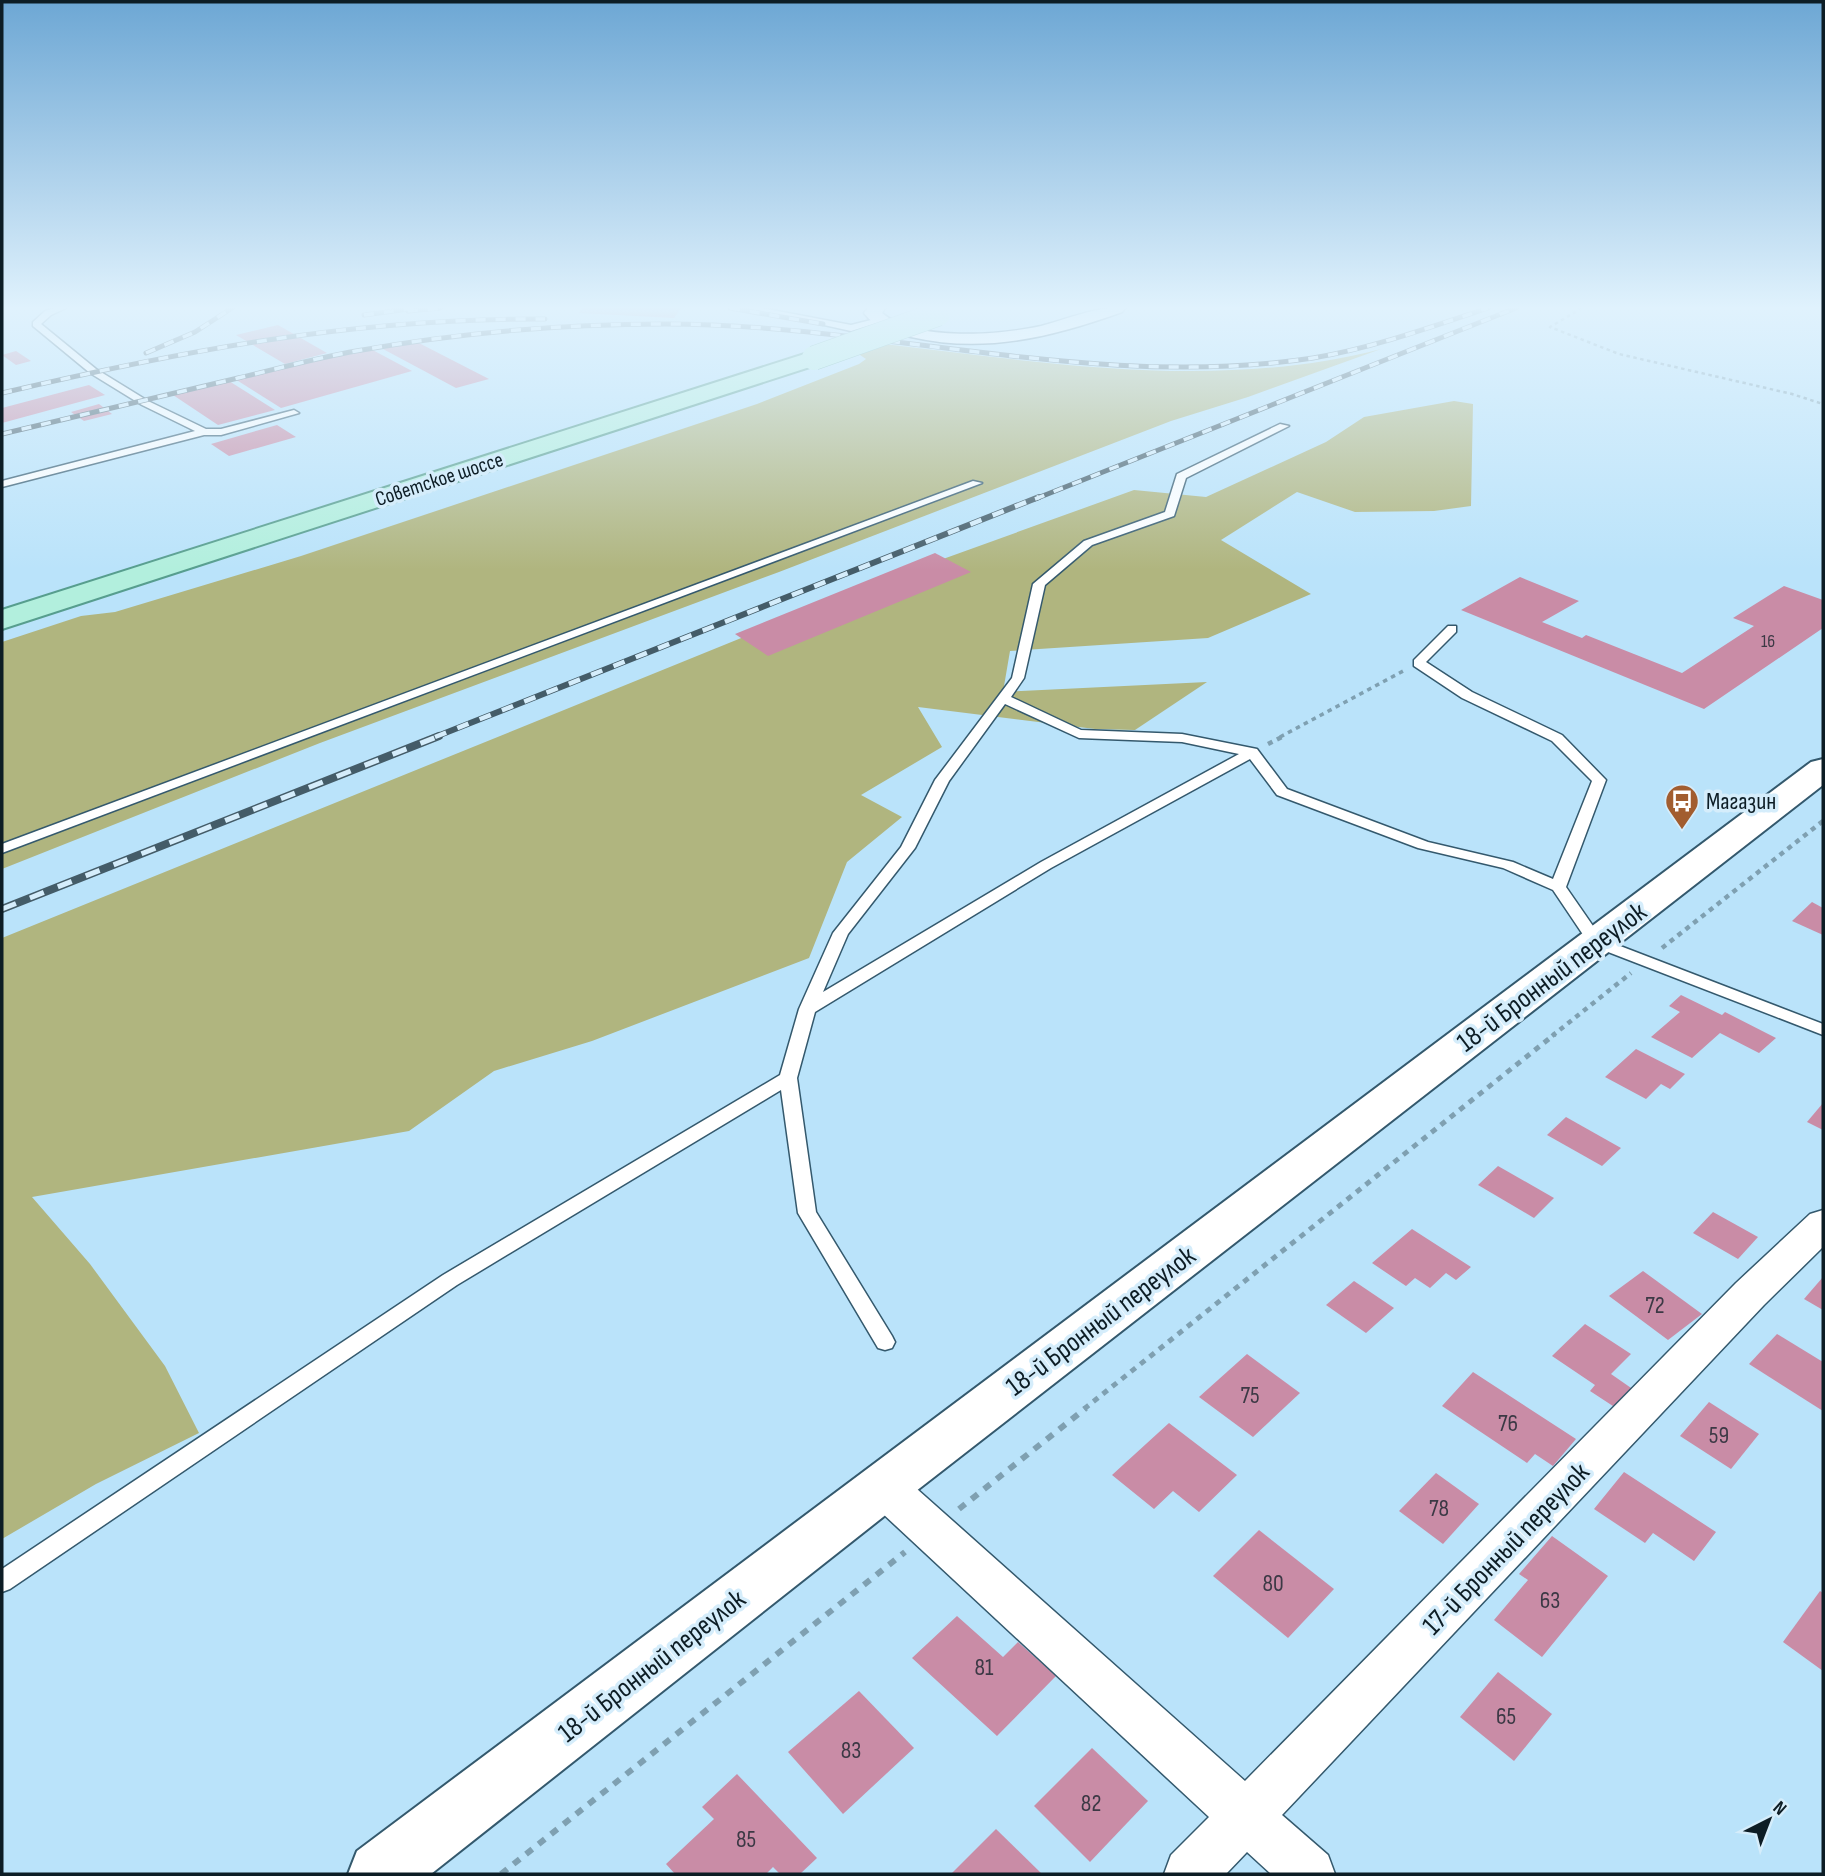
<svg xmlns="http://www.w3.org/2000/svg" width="1825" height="1876" font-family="'Sofia Sans Condensed',sans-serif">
<rect width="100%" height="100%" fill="#bae3fa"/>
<g fill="#b0b57f">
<path d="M876 343C1041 362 1217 392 1381 349L1248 397 1171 421 779 572 320 743 2 869V642L81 616 115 612 301 556 757 404 859 364 866 359 854 351Z"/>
<path d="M1454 401 1473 404 1471 506 1434 511 1355 512 1297 492 1221 540 1311 594 1208 638 1010 651 1003 692 1207 682 1135 730 1095 729 918 707 942 747 861 795 902 817 847 862 809 958 592 1041 494 1071 409 1131 32 1197 90 1264 165 1366 199 1433 96 1484 2 1539V938L882 581 1134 490 1206 497 1326 442 1364 417Z"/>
</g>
<g fill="#c98ca6">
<path d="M583 308H681L674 318 579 313Z"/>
<path d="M278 325 327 353 285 364 236 335Z"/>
<path d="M415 341 489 379 456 388 383 349Z"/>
<path d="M367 347 412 371 281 408 235 379Z"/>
<path d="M16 351 31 361 16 365 2 355Z"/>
<path d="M229 381 275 410 218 425 173 395Z"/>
<path d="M89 385 105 395 2 423V408Z"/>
<path d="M99 404 112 414 84 421 71 412Z"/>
<path d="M277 425 296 437 229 456 211 444Z"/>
<path d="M935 553 971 572 768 656 735 634Z"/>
<path d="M1520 577 1579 601 1542 622 1582 638 1586 635 1682 673 1754 626 1733 618 1784 586 1823 600V628L1704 709 1461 610Z"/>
<path d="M1812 902 1823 908V935L1792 921Z"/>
<path d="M1681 995 1722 1015 1725 1012 1776 1038 1759 1053 1720 1033 1692 1058 1651 1037 1680 1012 1669 1006Z"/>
<path d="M1636 1049 1685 1074 1670 1089 1661 1084 1646 1099 1605 1077Z"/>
<path d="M1823 1103V1130L1807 1122Z"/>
<path d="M1566 1117 1621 1148 1602 1166 1547 1135Z"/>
<path d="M1498 1166 1554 1198 1534 1218 1478 1185Z"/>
<path d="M1713 1212 1758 1237 1738 1259 1693 1233Z"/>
<path d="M1412 1229 1471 1267 1456 1280 1446 1273 1430 1288 1415 1278 1406 1286 1372 1263Z"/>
<path d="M1643 1271 1702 1314 1668 1340 1609 1296Z"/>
<path d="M1823 1277V1310L1804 1299Z"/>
<path d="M1354 1281 1394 1308 1366 1333 1326 1305Z"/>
<path d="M1585 1324 1631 1354 1611 1374 1634 1390 1616 1408 1590 1391 1595 1385 1552 1356Z"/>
<path d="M1777 1334 1823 1362V1411L1749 1364Z"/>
<path d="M1247 1354 1300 1393 1253 1437 1199 1397Z"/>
<path d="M1473 1372 1576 1439 1553 1466 1535 1454 1527 1463 1442 1406Z"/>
<path d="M1709 1402 1759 1434 1731 1469 1680 1436Z"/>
<path d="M1169 1423 1237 1475 1199 1512 1173 1491 1154 1509 1112 1475Z"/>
<path d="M1624 1472 1716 1532 1694 1561 1653 1533 1645 1543 1594 1509Z"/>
<path d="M1436 1473 1479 1504 1443 1544 1399 1511Z"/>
<path d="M1259 1530 1334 1589 1288 1638 1213 1576Z"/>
<path d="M1552 1536 1608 1576 1542 1657 1494 1620 1528 1580 1519 1574Z"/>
<path d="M1820 1591 1823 1593V1671L1783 1642Z"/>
<path d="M957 1616 1003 1657 1018 1642 1056 1676 997 1736 912 1658Z"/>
<path d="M1498 1672 1552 1714 1514 1761 1460 1717Z"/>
<path d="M859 1691 914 1748 843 1814 788 1752Z"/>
<path d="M1092 1748 1148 1801 1090 1862 1034 1806Z"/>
<path d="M737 1774 817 1858 800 1874H780L773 1867 766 1874H675L666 1864 714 1819 702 1807Z"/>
<path d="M996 1829 1042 1874H951Z"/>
</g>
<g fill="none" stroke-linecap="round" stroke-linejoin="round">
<g stroke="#34596d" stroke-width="3">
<g id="lane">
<path d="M55 308H66L51 315 41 324 96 369 148 401 206 429H221L294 410 299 413 221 435H204L2 487V481L195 431 142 405 90 373 33 326V322L45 311Z"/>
<path d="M747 308H762L851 325 879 318 883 321 851 331Z"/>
<path d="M1280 424 1289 426 1186 478 1174 516 1092 545 1045 585 1024 678 1011 697 1081 730 1182 734 1257 749 1287 789 1428 842 1513 862 1553 879 1592 781 1552 741 1462 698 1414 666V660L1448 626H1456V632L1426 662 1472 692 1562 735 1606 780 1566 887 1602 939 1823 1024V1035L1590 945 1553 890 1503 868 1418 848 1277 795 1250 759 1051 868 815 1012 797 1078 816 1212 892 1336 895 1342 892 1348 885 1350 878 1348 798 1213 781 1090 457 1285 10 1589 2 1592V1569L443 1275 780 1075 799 1009 833 933 901 847 935 780 1012 678 1033 584 1084 541 1165 512 1177 474ZM1005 704 1079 738 1182 742 1239 754 1041 862 823 992 848 934 915 848 949 781Z"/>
<path d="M973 481 982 483 2 853V844Z"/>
</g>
</g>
<g stroke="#34596d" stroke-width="3">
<g id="street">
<path d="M868 308H885L882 313C916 342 1000 335 1041 326 1069 319 1095 306 1125 308L1122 312C1053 337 984 354 911 337 893 332 876 329 864 313Z"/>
<path d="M1823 1210V1247L1764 1305 1282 1815 1328 1855 1335 1874H1271L1247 1852 1226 1874H1164L1171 1855 1209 1817 867 1499 861 1486 867 1473 883 1467 899 1473 1245 1781 1736 1283 1810 1214Z"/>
</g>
</g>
<g stroke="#34596d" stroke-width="4">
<path id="secondary" d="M1823 759V785L902 1502 431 1874H348L357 1851 1811 762Z"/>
</g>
<g stroke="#579e8e" stroke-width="4">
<path id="primary" d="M814 351 822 353 825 358 822 363 2 629V610Z"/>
</g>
<path stroke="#7fa0b1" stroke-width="2.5" stroke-dasharray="3.5 3.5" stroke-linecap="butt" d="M1582 308 1550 327 1619 354 1792 394 1823 404"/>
<path stroke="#7fa0b1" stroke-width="3.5" stroke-dasharray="4.5 4.5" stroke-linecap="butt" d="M1280 737 1405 670"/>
<g stroke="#7fa0b1" stroke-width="4.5" stroke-dasharray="5 5" stroke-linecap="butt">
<path d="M1268 744 1284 736"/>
<path d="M1662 948 1823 821"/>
<path d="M1552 1036 1631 973"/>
</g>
<path stroke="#7fa0b1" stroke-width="5" stroke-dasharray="6 6" stroke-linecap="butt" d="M1084 1409 1555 1034"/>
<g stroke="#7fa0b1" stroke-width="6" stroke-dasharray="8 8" stroke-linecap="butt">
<path d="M959 1509 1086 1408"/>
<path d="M501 1874 905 1552"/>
</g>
<use href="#lane" fill="#fff" fill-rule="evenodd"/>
<use href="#street" fill="#fff" fill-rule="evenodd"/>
<use href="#secondary" fill="#fff" fill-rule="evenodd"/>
<use href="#primary" fill="#b2efdd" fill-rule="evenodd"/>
<g stroke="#445c68" stroke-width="5">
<g id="rail-far2">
<path d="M730 308 823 324"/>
<path d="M408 311 440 308"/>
<path d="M364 315 416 308"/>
<path d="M146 353 195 332 232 308"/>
<path d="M2 393C187 350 354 318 545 319"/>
<path d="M2 434C81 415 159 397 238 378 277 369 316 358 356 351 457 333 561 324 665 324 881 324 1097 391 1313 358 1373 348 1431 327 1488 308"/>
<path d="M1035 499 1516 308"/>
</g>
</g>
<g stroke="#445c68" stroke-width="6">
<path id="rail-far1" d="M435 737 1039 497"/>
</g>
<g stroke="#445c68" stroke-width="8">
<path id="rail" d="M2 909 439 736"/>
</g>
<use href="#rail-far2" stroke="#d5edfb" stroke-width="3.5" stroke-dasharray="10" stroke-linecap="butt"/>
<use href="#rail-far1" stroke="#d5edfb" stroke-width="4.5" stroke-dasharray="12" stroke-linecap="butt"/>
<use href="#rail" stroke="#d5edfb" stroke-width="5" stroke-dasharray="15" stroke-linecap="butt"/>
<g stroke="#579e8e" stroke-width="25" stroke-linecap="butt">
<path id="primary-bridge" d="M814 358 938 314"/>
</g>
<use href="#primary-bridge" stroke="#b2efdd" stroke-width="24"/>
</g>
<linearGradient id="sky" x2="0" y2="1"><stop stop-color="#6da7d4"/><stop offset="0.54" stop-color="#e0f2fd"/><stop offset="1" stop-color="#e0f2fd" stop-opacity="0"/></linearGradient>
<rect width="1825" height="570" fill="url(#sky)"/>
<defs>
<g id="bus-pin" transform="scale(1.75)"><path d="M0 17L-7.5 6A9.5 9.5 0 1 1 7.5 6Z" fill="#a25d2f" stroke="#d5edfb"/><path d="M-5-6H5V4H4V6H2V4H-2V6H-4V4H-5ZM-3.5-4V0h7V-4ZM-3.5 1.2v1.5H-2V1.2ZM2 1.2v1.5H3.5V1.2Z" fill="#fff"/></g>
</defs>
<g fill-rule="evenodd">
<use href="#bus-pin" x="1682" y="801"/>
</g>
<g text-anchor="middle" stroke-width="7" stroke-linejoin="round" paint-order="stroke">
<g font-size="18" fill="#3c3945">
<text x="1768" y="647">16</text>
</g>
<g font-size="21" fill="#0d1d25" stroke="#d5edfb">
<text transform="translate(439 479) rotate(-18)" y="7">Советское шоссе</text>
</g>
<g font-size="24" fill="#0d1d25" stroke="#d5edfb" text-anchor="start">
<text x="1706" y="809">Магазин</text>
</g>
<g font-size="24" fill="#3c3945">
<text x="1655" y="1313">72</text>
<text x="1250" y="1403">75</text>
<text x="1508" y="1431">76</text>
<text x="1719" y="1443">59</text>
<text x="1439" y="1516">78</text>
<text x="1273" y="1591">80</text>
<text x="1550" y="1608">63</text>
<text x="984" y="1675">81</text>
<text x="1506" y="1724">65</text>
<text x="851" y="1758">83</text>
<text x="1091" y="1811">82</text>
<text x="746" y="1847">85</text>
</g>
<g font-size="28" fill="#0d1d25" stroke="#d5edfb">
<text transform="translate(1551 976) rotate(-37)" y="10">18-й Бронный переулок</text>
<text transform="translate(1100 1320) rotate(-37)" y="10">18-й Бронный переулок</text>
<text transform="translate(1505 1548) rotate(-46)" y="10">17-й Бронный переулок</text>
<text transform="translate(651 1665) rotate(-38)" y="10">18-й Бронный переулок</text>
</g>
</g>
<rect width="1825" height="1876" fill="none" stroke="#0d1d25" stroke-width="7"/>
<g transform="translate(1769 1820) rotate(42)" stroke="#d5edfb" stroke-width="5" paint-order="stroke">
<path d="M0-5L12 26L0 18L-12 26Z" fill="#0d1d25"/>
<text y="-10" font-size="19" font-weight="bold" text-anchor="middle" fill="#0d1d25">N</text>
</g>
</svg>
